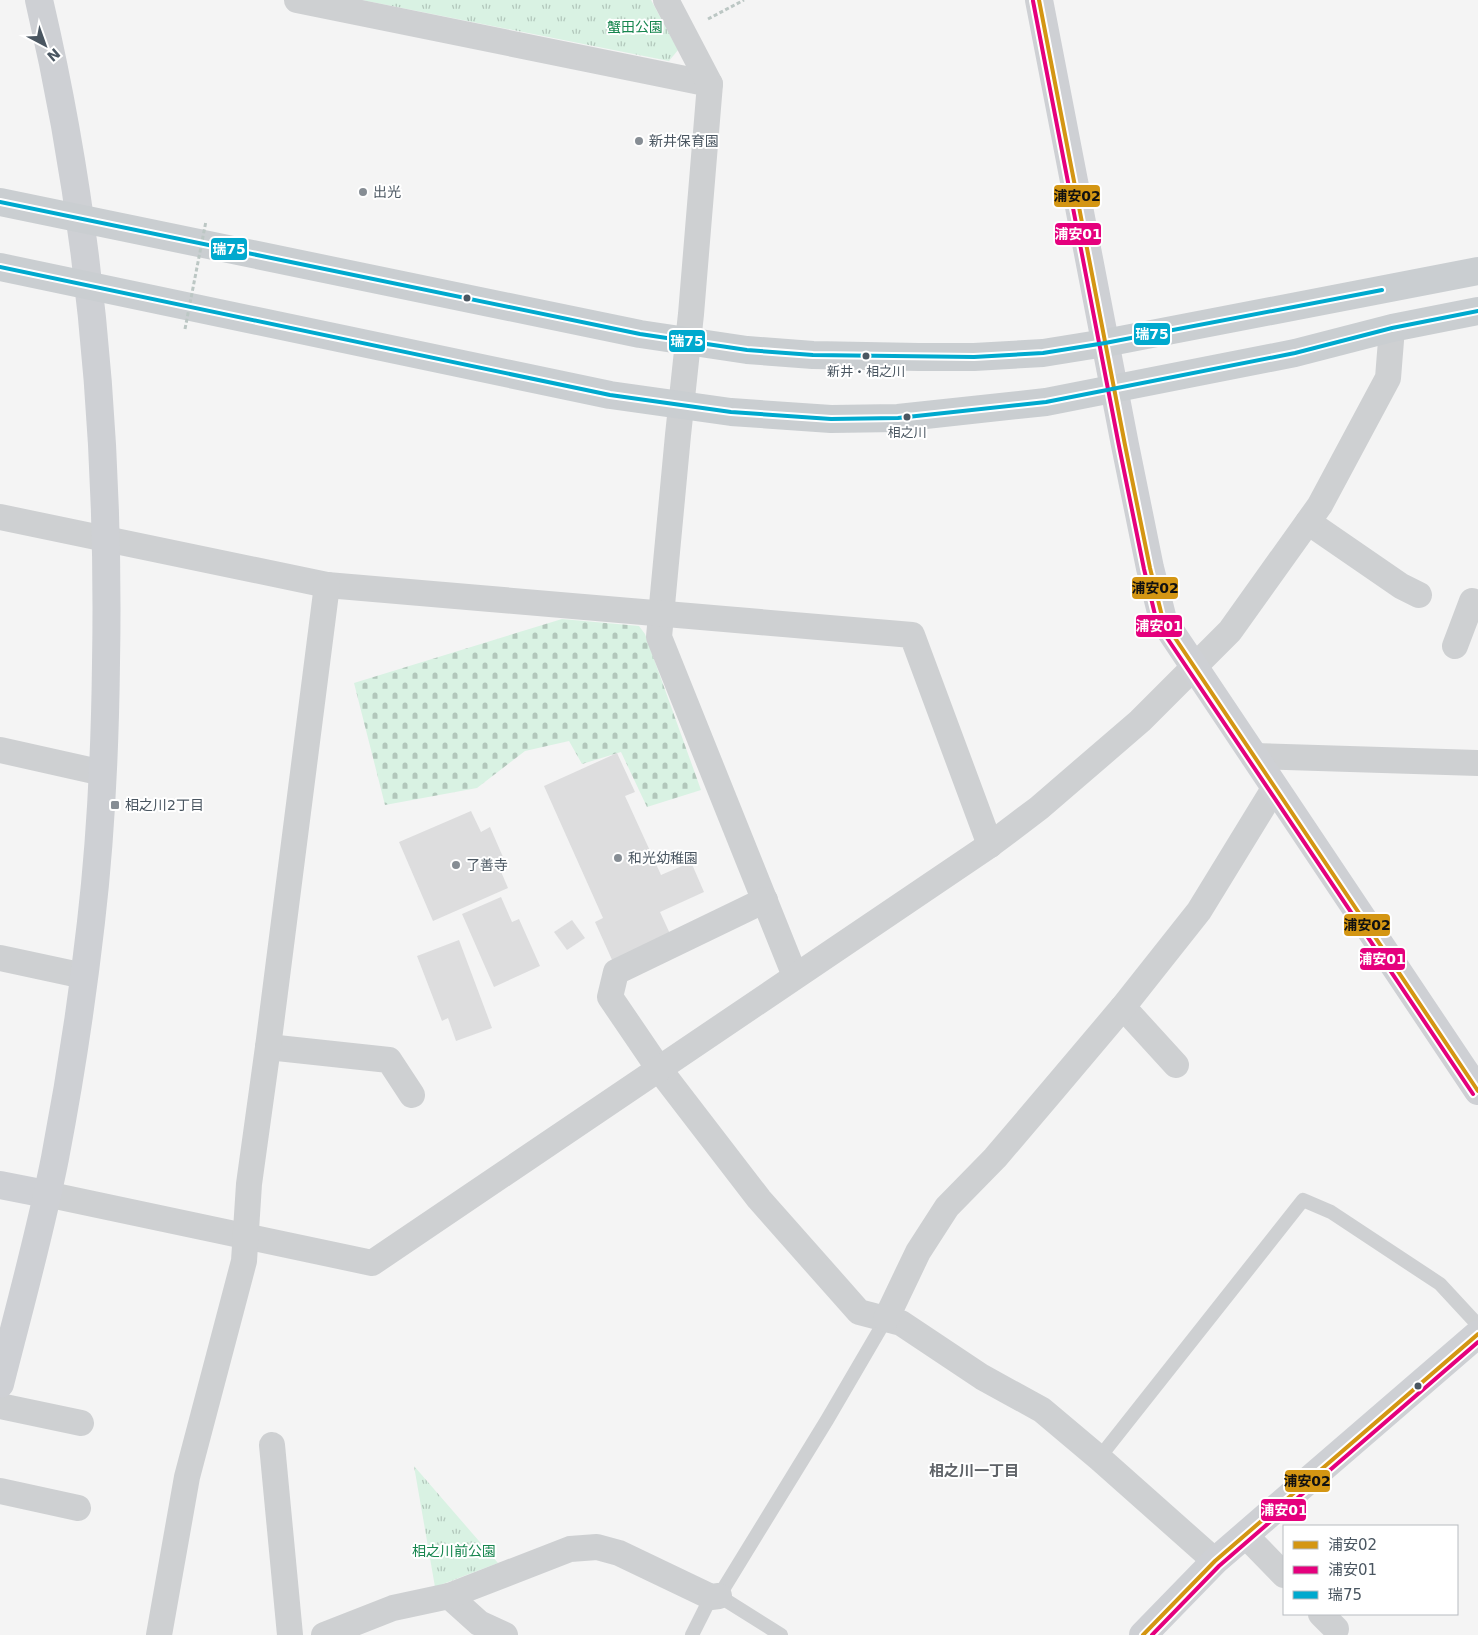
<svg xmlns="http://www.w3.org/2000/svg" width="1478" height="1635" font-family="'DejaVu Sans','Noto Sans JP',sans-serif">
<defs>
<pattern id="grass-tufts" width="24" height="20" patternUnits="userSpaceOnUse" patternTransform="scale(1.25)"><rect width="24" height="20" fill="#d9f2e3"/><path d="M3 7l-1-3M5 7V3M7 7l1-3M15 17l-1-3M17 17v-4M19 17l1-3" fill="none" stroke="#b2c7bb"/></pattern>
<pattern id="cemetery-stones" width="16" height="16" patternUnits="userSpaceOnUse" patternTransform="scale(1.25)"><rect width="16" height="16" fill="#d9f2e3"/><path d="M2 7V4a2 2 0 0 1 4 0v3zM10 15v-3a2 2 0 0 1 4 0v3z" fill="#b2c7bb"/></pattern>
</defs>
<rect width="100%" height="100%" fill="#f4f4f4"/>
<g fill="url(#grass-tufts)">
<path d="M362 0H651L678 50 669 61Z"/>
<path d="M414 1466 498 1563 435 1587Z"/>
</g>
<path fill="url(#cemetery-stones)" d="M562 619 639 626 645 634 701 790 647 807 621 752 582 764 569 741 525 751 477 788 385 805 354 683Z"/>
<g fill="#ddddde">
<path d="M617 753 635 792 625 796 661 875 691 862 704 892 660 912 671 936 613 962 595 922 603 918 544 786Z"/>
<path d="M471 811 481 832 490 827 506 864 499 867 508 888 433 921 399 842Z"/>
<path d="M501 897 512 922 519 919 540 966 494 987 462 914Z"/>
<path d="M572 920 585 938 567 950 554 932Z"/>
<path d="M459 940 492 1028 456 1041 448 1018 442 1021 417 956Z"/>
</g>
<g fill="none" stroke-linecap="round" stroke-linejoin="round">
<path stroke="#bcc7c4" stroke-width="3" stroke-dasharray="4 2.5" stroke-linecap="butt" d="M708 19 744 0"/>
<g stroke="#ced0d2" stroke-width="14">
<path d="M1099 1458 1303 1200 1331 1212 1440 1284 1478 1325"/>
<path d="M692 1635 711 1597"/>
<path d="M781 1635 719 1596 827 1420 886 1319"/>
</g>
<g stroke="#ced0d2" stroke-width="26">
<path d="M297 0 710 84"/>
<path d="M666 0 710 84 691 314 678 435 659 637 795 976"/>
<path d="M0 517 327 585 912 635 990 845"/>
<path d="M1308 522 1401 586 1419 595"/>
<path d="M1455 646 1472 601"/>
<path d="M0 750 103 773"/>
<path d="M1253 756 1478 763"/>
<path d="M765 900 616 972 610 997 659 1069 759 1199 859 1312 901 1323 982 1377 1042 1410 1099 1458 1215 1561"/>
<path d="M0 958 84 976"/>
<path d="M1123 1007 1176 1065"/>
<path d="M268 1047 389 1060 412 1095"/>
<path d="M46 1194 372 1263 990 845 1039 808 1140 721 1230 631 1320 505 1388 378 1392 328"/>
<path d="M886 1319 918 1252 947 1207 995 1158 1052 1091 1123 1007 1199 911 1275 787"/>
<path d="M0 1406 81 1423"/>
<path d="M272 1445 290 1635"/>
<path d="M0 1491 78 1508"/>
<path d="M1245 1535 1284 1575"/>
<path d="M449 1596 479 1623 505 1635"/>
<path d="M1321 1614 1336 1629"/>
<path d="M159 1635 187 1477 244 1261 249 1184 268 1047 327 585"/>
<path d="M324 1635 393 1608 449 1596 570 1549 597 1547 619 1553 711 1597 719 1596"/>
</g>
<g stroke="#ced0d4" stroke-width="28">
<path d="M1039 0 1125 445 1150 568 1163 620 1478 1091"/>
<path d="M0 1185 46 1194"/>
<path d="M0 1384C19 1309 40 1234 55 1158 70 1080 82 1001 91 922 101 836 105 749 106 663 110 440 90 217 39 0"/>
<path d="M1143 1635 1215 1561 1478 1334"/>
</g>
<g stroke="#caced1" stroke-width="28">
<path d="M0 202 640 334 747 350 813 355 919 357H974L1043 353 1105 343 1478 271"/>
<path d="M0 267 610 395 731 412 831 419 898 418 1046 402 1295 353 1392 328 1478 311"/>
</g>
<path stroke="#bcc7c4" stroke-width="3" stroke-dasharray="4 2.5" stroke-linecap="butt" d="M185 329 206 221"/>
<g stroke="#fff" stroke-width="8">
<g id="bus-1">
<path d="M1039 0 1125 445 1150 568 1163 620 1478 1091"/>
<path d="M1143 1635 1215 1561 1478 1334"/>
</g>
</g>
<g stroke="#fff" stroke-width="8">
<g id="bus-2">
<path d="M1033 1 1119 446 1144 569 1157 623 1473 1094"/>
<path d="M1152 1635 1219 1566 1478 1342"/>
</g>
</g>
<g stroke="#fff" stroke-width="8">
<g id="bus-3">
<path d="M0 202 640 334 747 350 813 355 974 357 1043 353 1105 343 1382 290"/>
<path d="M0 267 610 395 731 412 831 419 898 418 1046 402 1295 353 1392 328 1478 311"/>
</g>
</g>
<use href="#bus-1" stroke="#d49613" stroke-width="4"/>
<use href="#bus-2" stroke="#e5007d" stroke-width="4"/>
<use href="#bus-3" stroke="#00a9ce" stroke-width="4"/>
</g>
<g fill="#868d94" stroke="#fff" stroke-width="2">
<circle cx="639" cy="141" r="5"/>
<circle cx="363" cy="192" r="5"/>
<rect x="110" y="800" width="10" height="10" rx="2.5"/>
<circle cx="618" cy="858" r="5"/>
<circle cx="456" cy="865" r="5"/>
</g>
<g fill="#4a5661" stroke="#fff" stroke-width="2">
<circle cx="467" cy="298" r="4.5"/>
<circle cx="866" cy="356" r="4.5"/>
<circle cx="907" cy="417" r="4.5"/>
<circle cx="1418" cy="1386" r="4.5"/>
</g>
<g text-anchor="middle" stroke-width="4" stroke-linejoin="round" paint-order="stroke">
<g font-size="13" fill="#4a5661" stroke="#fff">
<text x="866" y="376">新井・相之川</text>
<text x="907" y="437">相之川</text>
</g>
<g font-size="14" fill="#17864f" stroke="#fff">
<text x="635" y="32">蟹田公園</text>
<text x="454" y="1556">相之川前公園</text>
</g>
<g font-size="14" fill="#4a5661" stroke="#fff" text-anchor="start">
<text x="649" y="146">新井保育園</text>
<text x="373" y="197">出光</text>
<text x="125" y="810">相之川2丁目</text>
<text x="628" y="863">和光幼稚園</text>
<text x="466" y="870">了善寺</text>
</g>
<g font-size="15" font-weight="bold" fill="#5f6368" stroke="#fff">
<text x="974" y="1476">相之川一丁目</text>
</g>
</g>
<g stroke="#fff" stroke-width="2">
<rect x="1053" y="184" width="48" height="24" rx="5" fill="#d49613"/>
<rect x="1054" y="222" width="48" height="24" rx="5" fill="#e5007d"/>
<rect x="210" y="237" width="38" height="24" rx="5" fill="#00a9ce"/>
<rect x="1133" y="322" width="38" height="24" rx="5" fill="#00a9ce"/>
<rect x="668" y="329" width="38" height="24" rx="5" fill="#00a9ce"/>
<rect x="1131" y="576" width="48" height="24" rx="5" fill="#d49613"/>
<rect x="1135" y="614" width="48" height="24" rx="5" fill="#e5007d"/>
<rect x="1343" y="913" width="48" height="24" rx="5" fill="#d49613"/>
<rect x="1359" y="947" width="47" height="24" rx="5" fill="#e5007d"/>
<rect x="1284" y="1469" width="47" height="24" rx="5" fill="#d49613"/>
<rect x="1260" y="1498" width="47" height="24" rx="5" fill="#e5007d"/>
</g>
<g font-size="14" text-anchor="middle" font-weight="bold" fill="#fff">
<text x="1078" y="239">浦安01</text>
<text x="229" y="254">瑞75</text>
<text x="1152" y="339">瑞75</text>
<text x="687" y="346">瑞75</text>
<text x="1159" y="631">浦安01</text>
<text x="1382" y="964">浦安01</text>
<text x="1284" y="1515">浦安01</text>
</g>
<g font-size="14" text-anchor="middle" font-weight="bold" fill="#111">
<text x="1077" y="201">浦安02</text>
<text x="1155" y="593">浦安02</text>
<text x="1367" y="930">浦安02</text>
<text x="1307" y="1486">浦安02</text>
</g>
<rect x="1283" y="1525" width="175" height="90" fill="#ffffff" stroke="#b7bbc0"/>
<rect x="1293" y="1541" width="25" height="8" fill="#d49613" stroke="#b7bbc0"/>
<text x="1328" y="1550" font-size="15" fill="#4a5661">浦安02</text>
<rect x="1293" y="1566" width="25" height="8" fill="#e5007d" stroke="#b7bbc0"/>
<text x="1328" y="1575" font-size="15" fill="#4a5661">浦安01</text>
<rect x="1293" y="1591" width="25" height="8" fill="#00a9ce" stroke="#b7bbc0"/>
<text x="1328" y="1600" font-size="15" fill="#4a5661">瑞75</text>
<g transform="translate(45 45) rotate(139)" stroke="#ffffff" stroke-width="4" paint-order="stroke">
<path d="M0-4L9 19L0 12L-9 19Z" fill="#4a5661"/>
<text y="-8" font-size="14" font-weight="bold" text-anchor="middle" fill="#4a5661">N</text>
</g>
</svg>
